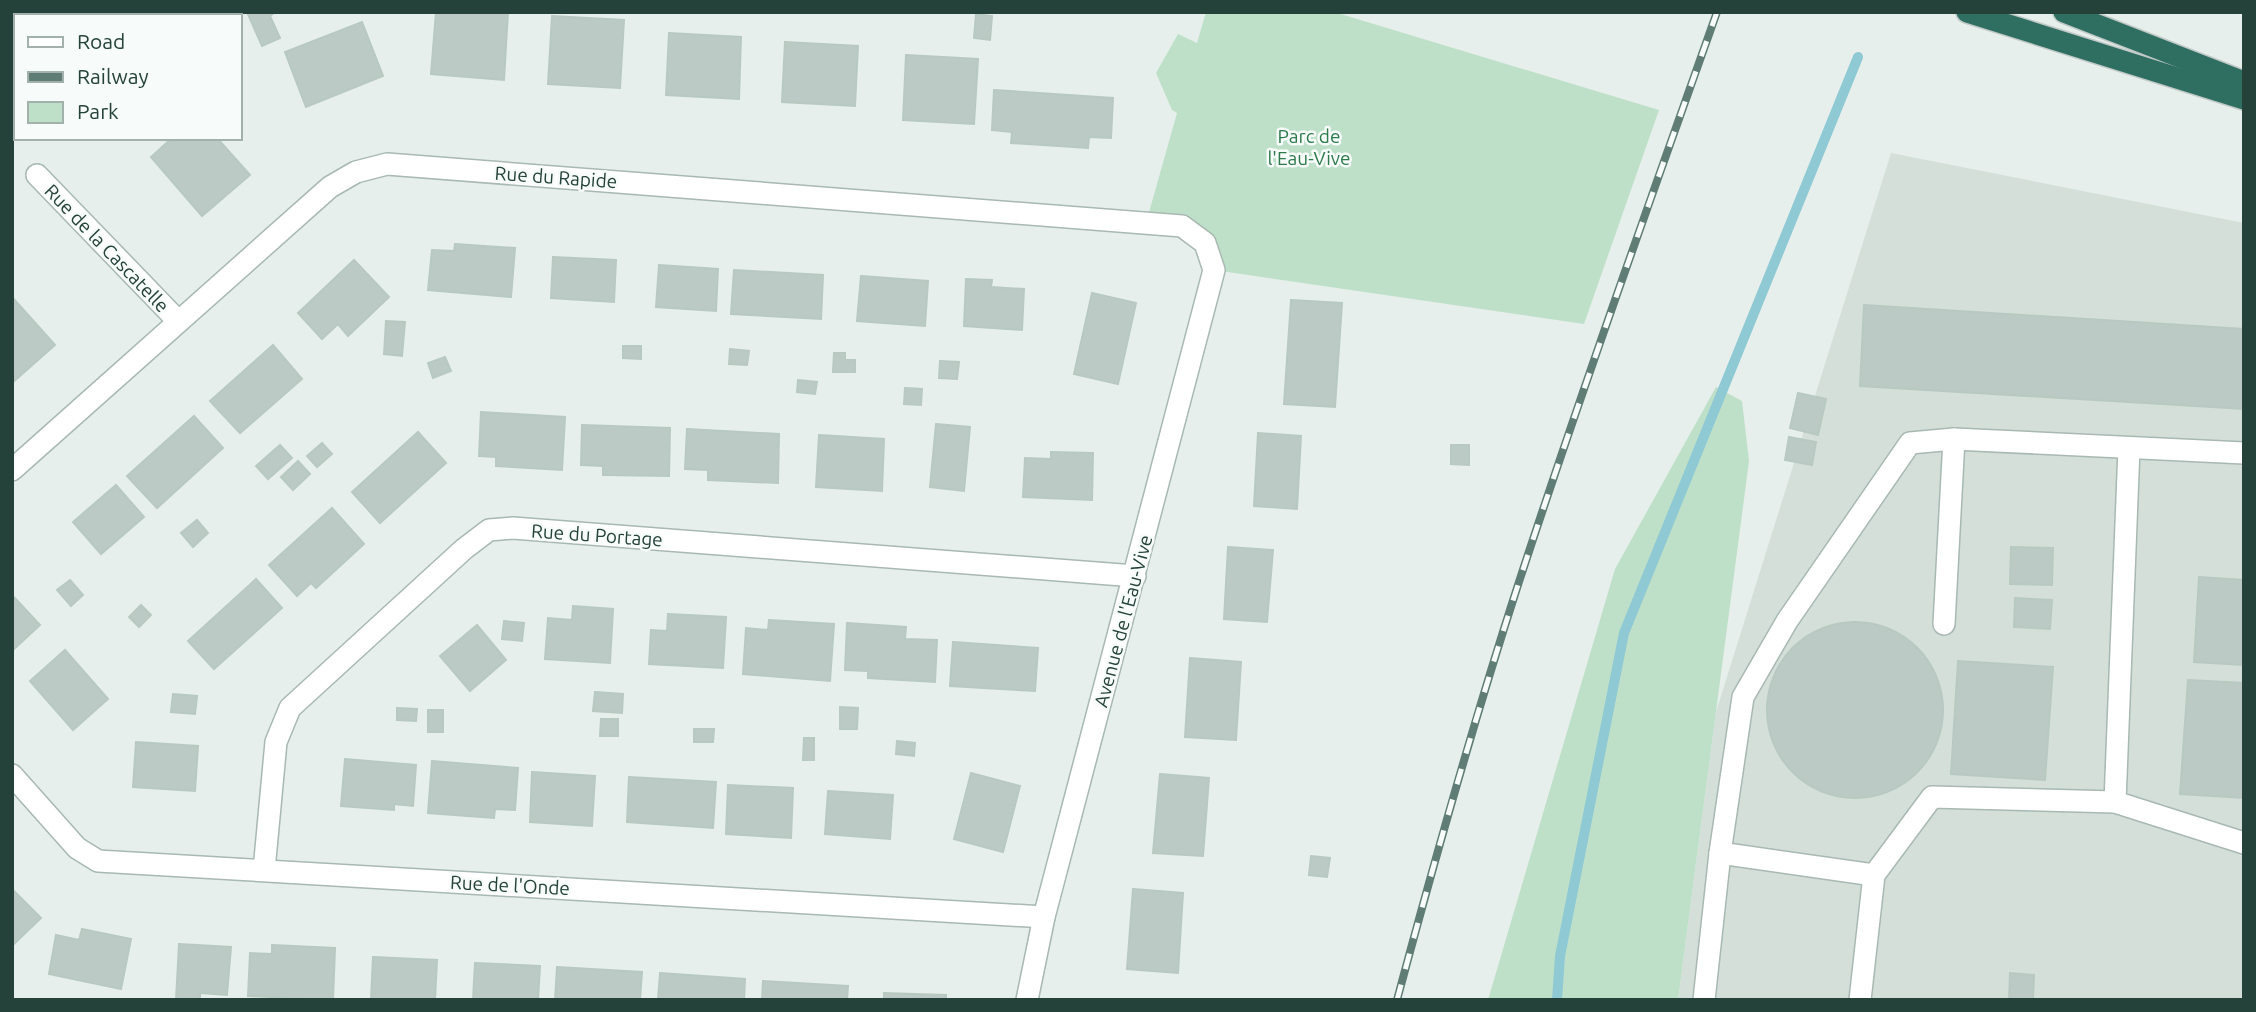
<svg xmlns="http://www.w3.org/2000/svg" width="2256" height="1012" font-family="Ubuntu,sans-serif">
<rect width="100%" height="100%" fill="#e6efeb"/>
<path fill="#d4dfda" d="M1891 153 2244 223V1000H1678L1716 712Z"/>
<g fill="#bfe0c8">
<path d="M1206 12H1334L1659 110 1584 324 1214 270 1205 243 1146 223 1177 113 1172 110 1156 73 1178 34 1197 43Z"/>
<path d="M1716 387 1742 401 1749 461 1678 1000H1488L1615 569Z"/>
</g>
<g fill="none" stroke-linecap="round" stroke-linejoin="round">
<path stroke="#8ec9d4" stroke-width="10" d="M1557 1000 1560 956 1624 633 1858 57"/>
</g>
<g fill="#bbcac4" stroke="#b8c9c2" stroke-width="2">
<path d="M12 12H36L37 16H16V60H12Z"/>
<path d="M125 12H168L171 16H121Z"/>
<path d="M247 12H275L270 16 280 38 262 46Z"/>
<path d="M436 12H508L504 80 431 74Z"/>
<path d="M976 14 992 16 990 40 974 38Z"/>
<path d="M552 16 624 20 620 88 548 84Z"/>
<path d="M362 22 383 76 306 107 285 52Z"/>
<path d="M669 33 741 37 739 99 666 95Z"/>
<path d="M785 42 858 46 855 106 782 102Z"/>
<path d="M906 55 978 59 974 124 903 120Z"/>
<path d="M994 90 1113 98 1111 138 1089 137 1088 148 1011 143 1012 132 992 130Z"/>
<path d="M172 138H217L250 175 202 216 151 157Z"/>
<path d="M455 244 515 248 511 297 428 290 432 250 454 251Z"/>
<path d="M553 257 616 260 614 302 551 298Z"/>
<path d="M354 260 389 297 348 336 338 324 322 339 298 313Z"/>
<path d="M659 265 718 269 716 311 656 307Z"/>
<path d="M734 270 823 275 821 319 731 314Z"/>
<path d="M861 276 928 281 925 326 857 321Z"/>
<path d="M966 279 992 280 991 287 1024 289 1022 330 964 326Z"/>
<path d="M1092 293 1136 303 1118 384 1074 374Z"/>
<path d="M12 297 55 345 12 383Z"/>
<path d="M1291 300 1342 303 1335 407 1284 404Z"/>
<path d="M1864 305 2244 329V409L1860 386Z"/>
<path d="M386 321 405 322 402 356 384 354Z"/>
<path d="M273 345 302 379 240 433 210 401Z"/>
<path d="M623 346H641V359L623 358Z"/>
<path d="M730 349 749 351 747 365 729 364Z"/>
<path d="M834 353H845V360H855V372H833Z"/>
<path d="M445 357 451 371 433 378 428 363Z"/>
<path d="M940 361 959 362 957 379 939 378Z"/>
<path d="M798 380 817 382 815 394 797 392Z"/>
<path d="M905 388 922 389 921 405 904 404Z"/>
<path d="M1798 393 1826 399 1818 435 1790 428Z"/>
<path d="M481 412 565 417 562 470 496 466V457L479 456Z"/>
<path d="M194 416 223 448 157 508 127 476Z"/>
<path d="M936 424 970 427 964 491 930 487Z"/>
<path d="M582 425 670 428 669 476 603 475V466L581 465Z"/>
<path d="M687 429 779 434 778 483 708 480V470L685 469Z"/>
<path d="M418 432 446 463 380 523 352 492Z"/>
<path d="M1258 433 1301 436 1297 509 1254 506Z"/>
<path d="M819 435 884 439 882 491 816 487Z"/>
<path d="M1789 437 1816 442 1812 465 1785 460Z"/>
<path d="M322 443 332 454 317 467 307 456Z"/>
<path d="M280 445 292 458 268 479 256 466Z"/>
<path d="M1451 445H1469V465L1451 464Z"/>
<path d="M1051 452 1093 453 1092 500 1023 497 1025 458 1051 459Z"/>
<path d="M298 461 310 474 293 490 281 477Z"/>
<path d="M116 485 144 517 101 554 73 522Z"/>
<path d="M332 508 364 544 316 588 311 583 297 596 269 565Z"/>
<path d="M197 520 208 533 193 547 181 533Z"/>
<path d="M1228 547 1273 550 1267 622 1224 619Z"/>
<path d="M2011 547 2053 548 2052 585 2010 584Z"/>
<path d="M2199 577 2244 580V665L2194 662Z"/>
<path d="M256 579 282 608 214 669 188 641Z"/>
<path d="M70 580 83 595 71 606 57 590Z"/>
<path d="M12 595 40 625 12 651Z"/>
<path d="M2015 598 2052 600 2050 629 2014 627Z"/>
<path d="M141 605 151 615 139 627 129 617Z"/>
<path d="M573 606 613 609 610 663 545 659 548 618 572 620Z"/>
<path d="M668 614 726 617 723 668 649 664 651 630 667 631Z"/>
<path d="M769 620 834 624 830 681 743 674 746 628 768 630Z"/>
<path d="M504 621 524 623 522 641 502 639Z"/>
<circle cx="1855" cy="710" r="88"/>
<path d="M847 623 906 627 905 639 937 640 935 682 868 678V671L845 670Z"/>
<path d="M477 625 506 660 470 691 440 656Z"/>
<path d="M953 642 1038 648 1035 691 950 686Z"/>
<path d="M65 650 108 699 73 730 30 681Z"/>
<path d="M1190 658 1241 662 1236 740 1185 737Z"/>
<path d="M1958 661 2053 667 2045 780 1951 774Z"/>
<path d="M2188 680 2244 683V798L2180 794Z"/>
<path d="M595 692 623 694 622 713 593 711Z"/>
<path d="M173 694 197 696 195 714 171 712Z"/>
<path d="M840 707 858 708 857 729H840Z"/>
<path d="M397 708 417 709 416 721 397 720Z"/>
<rect x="428" y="710" width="15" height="22"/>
<path d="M601 719H618V736H600Z"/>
<path d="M694 729H714L713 742H694Z"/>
<path d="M804 738H814V760H803Z"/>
<path d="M897 741 915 743 914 756 896 754Z"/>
<path d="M136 742 198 746 195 791 133 787Z"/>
<path d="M345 759 416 765 413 806 394 804V810L341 806Z"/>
<path d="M432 761 518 768 515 810 495 809 494 818 428 813Z"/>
<path d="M532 772 595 776 592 826 530 822Z"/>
<path d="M971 773 1020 786 1003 852 954 839Z"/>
<path d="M1160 774 1209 778 1203 856 1153 853Z"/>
<path d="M629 777 716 782 713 828 627 822Z"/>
<path d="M728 785 793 788 791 838 726 834Z"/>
<path d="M828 791 893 795 890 839 825 834Z"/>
<path d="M1311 856 1330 858 1327 877 1309 875Z"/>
<path d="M12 889 41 918 12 946Z"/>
<path d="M1133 889 1183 893 1178 973 1127 969Z"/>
<path d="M82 929 131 939 121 989 49 974 56 935 79 940Z"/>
<path d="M179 944 231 947 227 995 200 993V1000H176Z"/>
<path d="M272 945 335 948 333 1000 248 996 250 953 272 954Z"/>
<path d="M373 957 437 960 435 1000H371Z"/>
<path d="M475 963 540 966 538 1000H473Z"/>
<path d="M557 967 642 972 640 1000H555Z"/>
<path d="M660 973 745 979 744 1000H658Z"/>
<path d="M2010 973 2034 975 2033 1000H2009Z"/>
<path d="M763 981 848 986 847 1000H762Z"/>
<path d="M884 993 946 995V1000H884Z"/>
</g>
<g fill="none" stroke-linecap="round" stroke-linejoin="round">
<g stroke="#a8b8b2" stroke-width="24">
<g id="minor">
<path d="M37 175 178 321"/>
<path d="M2129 448 2115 802 2244 843"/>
<path d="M12 470 330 187 356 172 387 164 1182 226 1205 243 1214 270 1044 917 1027 1000"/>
<path d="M1944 624 1954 439 2244 453"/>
<path d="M12 775 77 848 98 861 1044 917"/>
<path d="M264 870 276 742 290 708 464 549 489 530 513 528 1135 576"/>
<path d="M1874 875 1720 853 1743 697 1787 621 1910 443 1954 439"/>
<path d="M1704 1000 1720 853"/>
<path d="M1860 1000 1874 875 1932 797 2115 802"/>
</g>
</g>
<g stroke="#c2cac8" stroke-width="24">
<g id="highway">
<path d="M1967 12 2244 99"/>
<path d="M2064 12 2244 82"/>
</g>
</g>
<use href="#minor" stroke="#fff" stroke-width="21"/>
<use href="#highway" stroke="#2f6f62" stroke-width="21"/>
<g stroke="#5f7d75" stroke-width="8">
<path id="rail" d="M1397 1000C1434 862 1473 724 1517 588 1580 395 1649 204 1717 12"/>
</g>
<use href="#rail" stroke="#f7fbf9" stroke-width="5" stroke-dasharray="16" stroke-linecap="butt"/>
</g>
<g text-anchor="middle" stroke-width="5" stroke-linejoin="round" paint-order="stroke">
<g font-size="19" fill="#2d7a4b" stroke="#f7fbf9">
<text x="1309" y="143">Parc de<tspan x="1309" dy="22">l'Eau-Vive</tspan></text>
</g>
<g font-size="19" fill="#24423a" stroke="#f7fbf9">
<text transform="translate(556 177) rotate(4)" y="7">Rue du Rapide</text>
<text transform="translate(107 248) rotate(46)" y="7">Rue de la Cascatelle</text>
<text transform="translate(597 535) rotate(4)" y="7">Rue du Portage</text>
<text transform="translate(1123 621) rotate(-75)" y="7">Avenue de l'Eau-Vive</text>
<text transform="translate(510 885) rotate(3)" y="7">Rue de l'Onde</text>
</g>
</g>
<rect width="2256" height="1012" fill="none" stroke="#24423a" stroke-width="28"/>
<rect x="14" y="14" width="228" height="126" fill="#f7fbf9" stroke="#a3b1ad" stroke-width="2"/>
<rect x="28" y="37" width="35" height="10" fill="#ffffff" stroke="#a3b1ad" stroke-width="2"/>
<text x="77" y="49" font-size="21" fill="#24423a">Road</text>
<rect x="28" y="72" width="35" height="10" fill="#5f7d75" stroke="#a3b1ad" stroke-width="2"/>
<text x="77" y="84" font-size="21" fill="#24423a">Railway</text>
<rect x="28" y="102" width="35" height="21" fill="#bfe0c8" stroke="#a3b1ad" stroke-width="2"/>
<text x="77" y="119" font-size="21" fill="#24423a">Park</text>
</svg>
